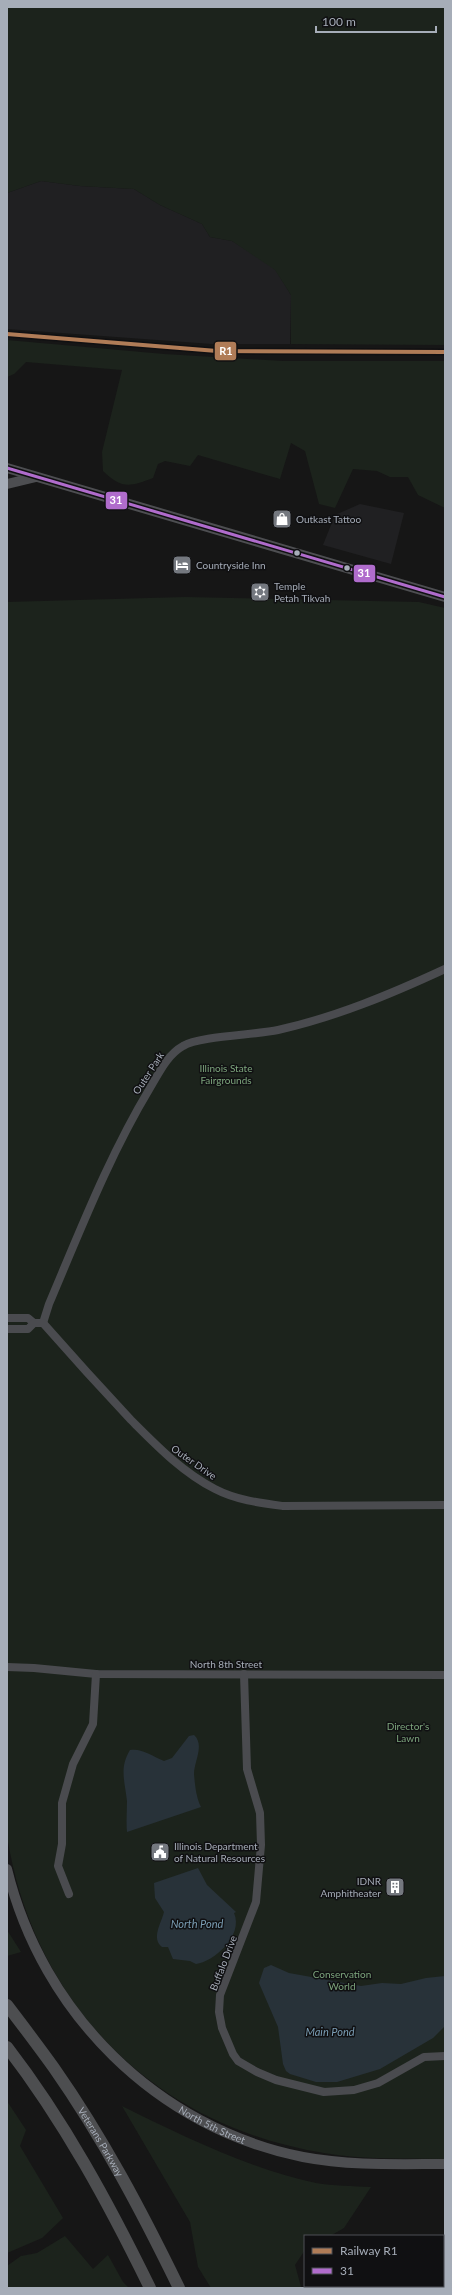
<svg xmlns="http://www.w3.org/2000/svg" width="452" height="2295" font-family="Lato,sans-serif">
<rect width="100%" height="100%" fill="#161616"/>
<g fill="#202022">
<path d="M41 181 80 186 134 189 160 205 202 224 210 237 232 241 261 259 275 269 291 295 290 344H212L7 329V193Z"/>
<path d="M360 504 404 513 391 564 323 545 335 515Z"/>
</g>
<g fill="#1c231c">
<path d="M7 7H445V345L291 344V295L275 270 232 241 210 237 202 224 160 205 134 189 80 186 41 181 7 193Z"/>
<path d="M7 340 164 354 283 361H445V508L418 495 408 477H390L377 471 353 469 335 508 319 504 305 451 291 443 280 479 198 455 190 466 165 461 158 464 153 478C129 487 122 489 103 471L102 452 122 370 26 362 14 374 7 377Z"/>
<path d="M185 597 419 602 445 608V2159C405 2158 364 2160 324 2153 155 2126 34 2005 7 1836V602Z"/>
<path d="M7 1930 21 1952 7 1956Z"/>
<path d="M7 2101 26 2130 20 2146 63 2218 42 2238 7 2253Z"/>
<path d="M122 2106C180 2135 253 2170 316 2183 333 2186 353 2186 371 2187L344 2228 330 2236H305V2250L295 2265 301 2287 443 2286V2254L445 2252V2288H211L198 2267 190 2222Z"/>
<path d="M65 2236 93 2269 108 2255 123 2282 129 2288H7V2266L21 2256 37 2253Z"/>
</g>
<g fill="#283239">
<path d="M194 1735C205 1745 194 1761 194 1774 195 1785 196 1797 201 1807L127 1832C126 1822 127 1811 127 1801 125 1782 119 1768 130 1750 142 1748 152 1756 164 1761L172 1758 189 1736Z"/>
<path d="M198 1868 207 1885 236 1912 234 1913C244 1936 213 1962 196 1964L190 1961 173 1959 168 1947H162C151 1938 161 1924 164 1912L155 1898 154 1883Z"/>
<path d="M271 1965 289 1973 361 1986 382 1983 401 1984 426 1978 445 1976V2026L433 2038 380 2069 337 2082H316L290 2074 286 2071 283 2064 278 2027 259 1983 264 1968Z"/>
</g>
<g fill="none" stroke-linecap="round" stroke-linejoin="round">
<g stroke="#4a4b4f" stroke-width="8">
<path d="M7 1318H28L34 1323"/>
<path d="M43 1323 49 1304C80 1231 109 1156 150 1088 159 1073 167 1055 183 1046 199 1036 255 1035 278 1030 336 1017 391 994 445 969"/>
<path d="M7 1329H28L34 1323H43C72 1356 101 1388 131 1420 157 1446 182 1472 215 1489 236 1500 260 1503 283 1506L445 1505"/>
<path d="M7 1667 34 1668 96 1674 445 1675"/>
<path d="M244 1674 247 1769 260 1813 261 1845 256 1902 220 1995 219 2012 222 2028 233 2054 238 2061 257 2072 276 2080 324 2092 354 2090 378 2083 424 2057 445 2056"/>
<path d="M69 1894 58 1866 62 1844V1803L73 1764 93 1724 96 1674"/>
</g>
<g stroke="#4d4e51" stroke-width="10">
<path d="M7 468 445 597"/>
<path d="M7 484 36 477"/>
<path id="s1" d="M7 1869C42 2013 157 2128 303 2157 350 2166 398 2164 445 2164"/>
</g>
<g stroke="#4d4e50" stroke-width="12">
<path id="s2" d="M7 2005C23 2026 39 2047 54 2068 103 2138 142 2212 179 2288"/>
<path d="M7 2047C64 2121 109 2204 150 2288"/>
</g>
<g stroke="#101012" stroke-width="6">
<path id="bus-1" d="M7 468 445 597"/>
</g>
<use href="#bus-1" stroke="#b06ccc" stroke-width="3"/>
<g stroke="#101012" stroke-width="7">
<path id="rail-1" d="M7 334 217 351 445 352"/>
</g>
<use href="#rail-1" stroke="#b07c57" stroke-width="4"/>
</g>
<defs>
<g id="shop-square" transform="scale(1)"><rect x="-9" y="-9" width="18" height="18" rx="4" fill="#74787f" stroke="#101012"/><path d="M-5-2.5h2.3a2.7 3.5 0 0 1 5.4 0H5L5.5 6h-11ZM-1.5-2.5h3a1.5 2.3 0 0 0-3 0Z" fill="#fff"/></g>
<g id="hotel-square" transform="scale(1)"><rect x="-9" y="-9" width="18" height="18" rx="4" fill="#74787f" stroke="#101012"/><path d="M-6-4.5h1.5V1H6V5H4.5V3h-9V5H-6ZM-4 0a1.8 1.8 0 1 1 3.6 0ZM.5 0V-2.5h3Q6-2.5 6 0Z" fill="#fff"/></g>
<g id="synagogue-square" transform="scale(1)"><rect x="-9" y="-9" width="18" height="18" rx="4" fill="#74787f" stroke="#101012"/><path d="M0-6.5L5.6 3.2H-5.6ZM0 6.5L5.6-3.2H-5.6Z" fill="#fff"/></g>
<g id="civic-square" transform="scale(1)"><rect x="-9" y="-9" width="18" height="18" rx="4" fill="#74787f" stroke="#101012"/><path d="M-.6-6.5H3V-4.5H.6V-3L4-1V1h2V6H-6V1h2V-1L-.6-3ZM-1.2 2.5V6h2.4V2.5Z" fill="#fff"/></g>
<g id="building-square" transform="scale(1)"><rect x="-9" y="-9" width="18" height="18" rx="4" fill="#74787f" stroke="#101012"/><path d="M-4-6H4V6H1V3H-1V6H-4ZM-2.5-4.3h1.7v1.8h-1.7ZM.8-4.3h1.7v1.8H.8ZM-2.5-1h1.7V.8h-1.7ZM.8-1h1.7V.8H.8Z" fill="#fff"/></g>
</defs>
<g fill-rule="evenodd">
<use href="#shop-square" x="282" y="519"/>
<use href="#hotel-square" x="182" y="565"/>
<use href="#synagogue-square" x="260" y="592"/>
<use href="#civic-square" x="160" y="1852"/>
<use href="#building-square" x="395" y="1887"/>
</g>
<g fill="#a6adb8" stroke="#101012" stroke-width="1.5">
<circle cx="297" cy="553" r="3.5"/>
<circle cx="347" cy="568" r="3.5"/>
</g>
<g text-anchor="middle" stroke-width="3" stroke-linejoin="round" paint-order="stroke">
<g font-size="10" fill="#a6adb8" stroke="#101012" text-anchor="start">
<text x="296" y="523">Outkast Tattoo</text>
<text x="196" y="569">Countryside Inn</text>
<text x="274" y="590">Temple<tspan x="274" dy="12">Petah Tikvah</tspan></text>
<text x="174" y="1850">Illinois Department<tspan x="174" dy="12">of Natural Resources</tspan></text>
<text x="381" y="1885" text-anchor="end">IDNR<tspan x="381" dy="12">Amphitheater</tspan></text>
</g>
<g font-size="10" fill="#7ca47c" stroke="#101012">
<text x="226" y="1072">Illinois State<tspan x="226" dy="12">Fairgrounds</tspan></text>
<text x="408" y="1730">Director's<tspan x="408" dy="12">Lawn</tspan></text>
<text x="342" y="1978">Conservation<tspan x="342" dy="12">World</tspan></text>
</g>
<g font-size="10" fill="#a6adb8" stroke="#101012">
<text transform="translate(148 1073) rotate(-57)" y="4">Outer Park</text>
<text transform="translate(194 1462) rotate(35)" y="4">Outer Drive</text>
<text x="226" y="1668">North 8th Street</text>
<text transform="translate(223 1963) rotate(-69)" y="4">Buffalo Drive</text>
<text dy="4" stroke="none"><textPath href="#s1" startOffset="339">North 5th Street</textPath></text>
<text dy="4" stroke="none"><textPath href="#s2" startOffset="166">Veterans Parkway</textPath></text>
</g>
<g font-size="11" font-style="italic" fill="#7b9eb5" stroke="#101012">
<text x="197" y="1928">North Pond</text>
<text x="330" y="2036">Main Pond</text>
</g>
</g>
<g stroke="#101012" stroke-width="1.5">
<rect x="214" y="341" width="23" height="20" rx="4" fill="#b07c57"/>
<rect x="105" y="491" width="23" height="19" rx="4" fill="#b06ccc"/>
<rect x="353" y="564" width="23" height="19" rx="4" fill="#b06ccc"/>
</g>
<g font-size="11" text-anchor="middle" font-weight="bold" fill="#fff">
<text x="226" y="355">R1</text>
<text x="116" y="504">31</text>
<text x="364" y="577">31</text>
</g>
<rect width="452" height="2295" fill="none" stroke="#a6adb8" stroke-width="16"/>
<rect x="304" y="2235" width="140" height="52" fill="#101012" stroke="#4c4f54"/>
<rect x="312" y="2248" width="20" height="6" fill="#b07c57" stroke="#4c4f54"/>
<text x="340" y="2255" font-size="12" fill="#a6adb8">Railway R1</text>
<rect x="312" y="2268" width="20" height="6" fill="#b06ccc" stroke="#4c4f54"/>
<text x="340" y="2275" font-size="12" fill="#a6adb8">31</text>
<path d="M316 26v6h120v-6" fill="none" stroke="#a6adb8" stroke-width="2"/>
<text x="322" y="26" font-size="12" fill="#a6adb8" stroke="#101012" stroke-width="3" paint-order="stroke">100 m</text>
</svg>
